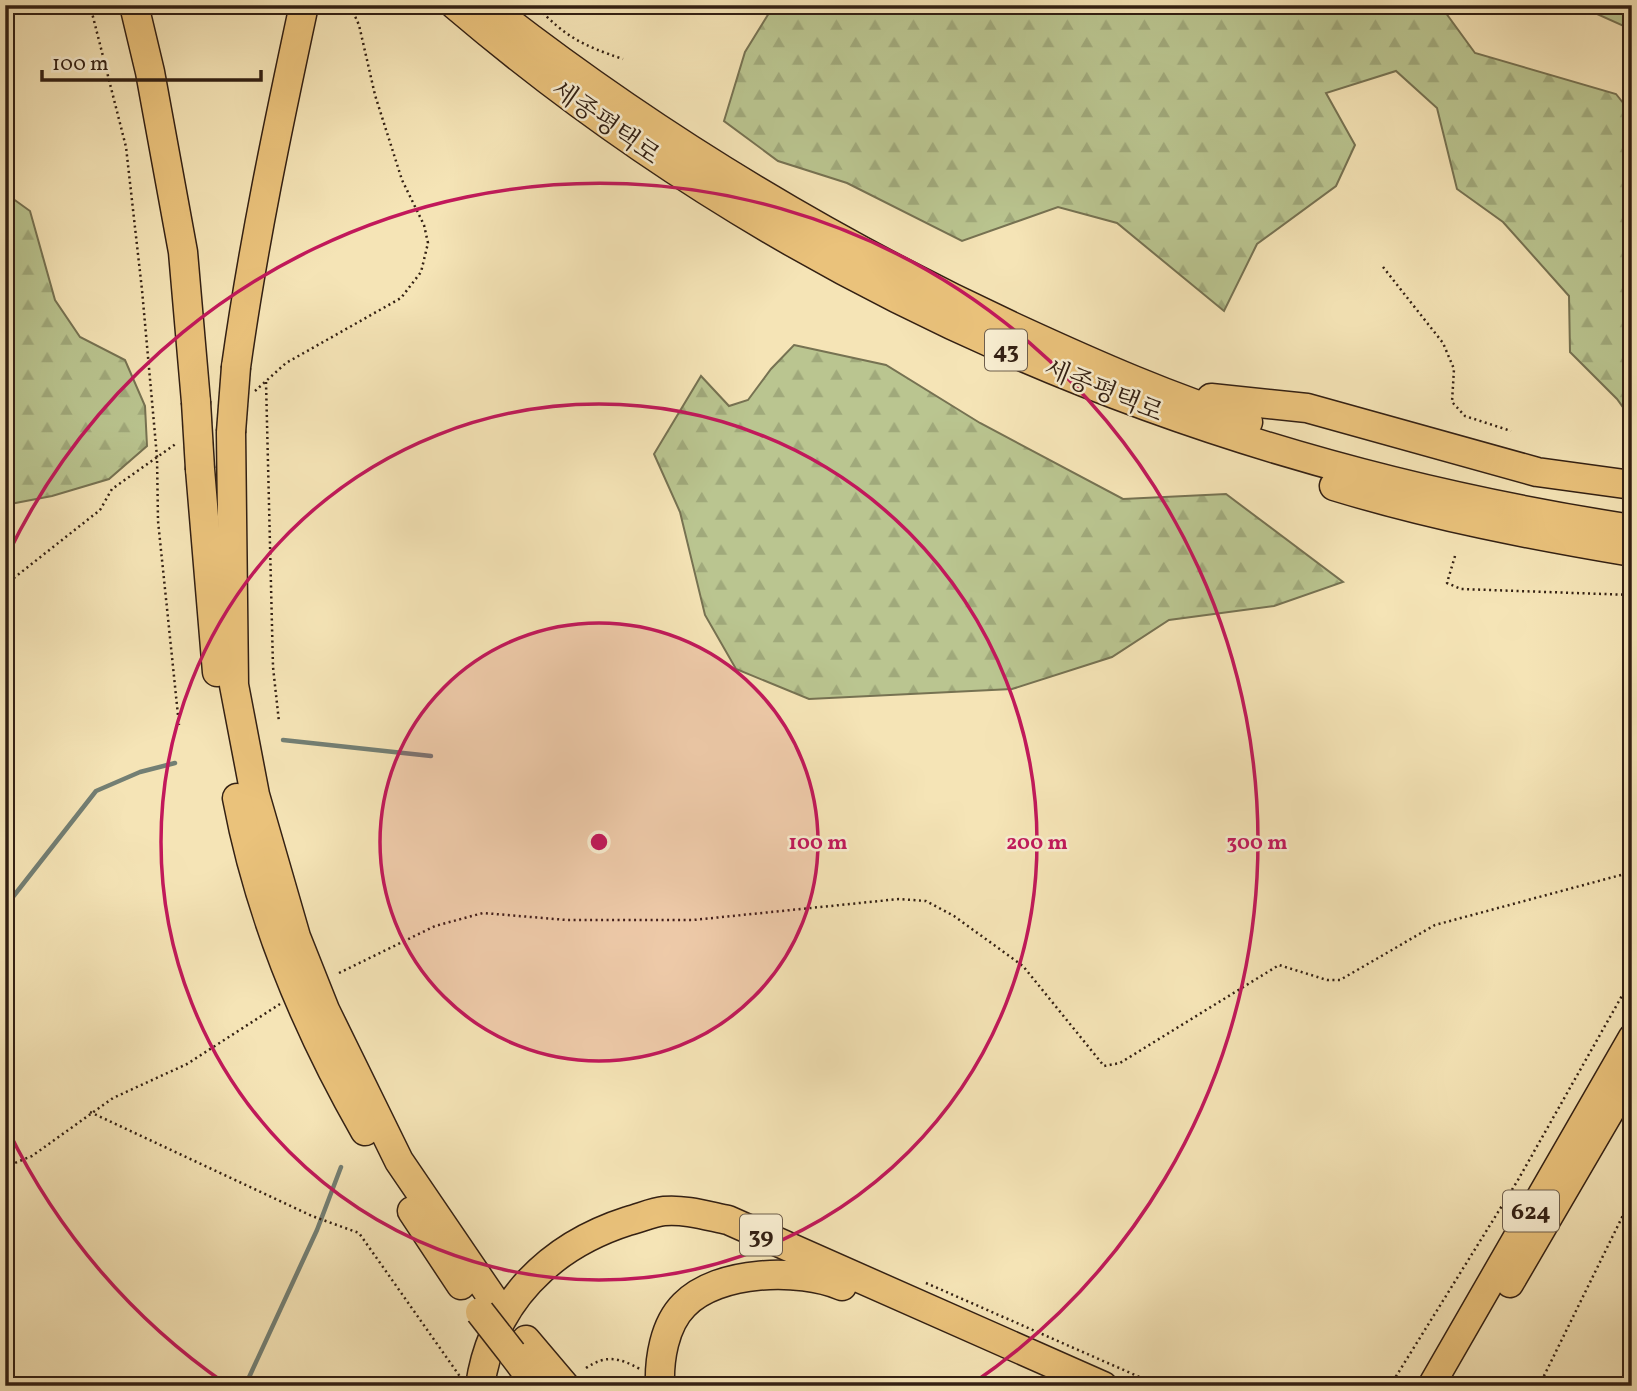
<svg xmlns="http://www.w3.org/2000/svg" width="1637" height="1391" font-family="Vollkorn,'Noto Serif KR',serif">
<defs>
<pattern id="forest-firs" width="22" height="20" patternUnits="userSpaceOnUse" patternTransform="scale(1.75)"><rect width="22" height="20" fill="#bac590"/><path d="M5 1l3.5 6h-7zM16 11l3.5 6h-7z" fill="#a0a97b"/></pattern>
</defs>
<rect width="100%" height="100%" fill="#f5e4b6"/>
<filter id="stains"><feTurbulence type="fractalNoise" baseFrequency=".00286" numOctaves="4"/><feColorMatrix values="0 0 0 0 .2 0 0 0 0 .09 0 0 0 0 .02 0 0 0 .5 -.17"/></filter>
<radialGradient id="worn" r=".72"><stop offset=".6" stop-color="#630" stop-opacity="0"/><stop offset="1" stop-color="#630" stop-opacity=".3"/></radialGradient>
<g fill="url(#forest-firs)" stroke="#767252" stroke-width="2">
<path d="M774 5H1440L1475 53 1616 94 1632 114V420L1617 399 1570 352 1569 296 1503 222 1457 189 1437 108 1396 71 1326 93 1355 145 1336 186 1257 244 1224 311 1117 223 1058 207 962 241 847 183 778 161 724 121 745 52Z"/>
<path d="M1577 5H1632V33L1624 26Z"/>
<path d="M5 193 30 211 55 300 80 337 125 360 145 406 147 446 109 479 52 496 5 505Z"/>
<path d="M794 345 886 365 980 423 1123 499 1226 494 1343 582 1274 606 1169 620 1112 657 1012 689 809 699 736 669 705 615 680 512 654 454 701 376 729 406 748 400 771 369Z"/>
</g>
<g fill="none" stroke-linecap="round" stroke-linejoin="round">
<g stroke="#737f74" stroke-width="4.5">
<path d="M283 740 431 756"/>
<path d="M5 907 96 791 140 772 175 763"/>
<path d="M245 1386 317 1230 341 1167"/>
</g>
<g stroke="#332013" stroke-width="29">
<g id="primary">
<path d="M1510 1284 1632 1075"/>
<path d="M1431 1386 1632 1037"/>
</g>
</g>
<g stroke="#332013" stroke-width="31">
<g id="trunk">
<path d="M134 5 150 72 183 252 196 402"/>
<path d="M455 5C793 293 1195 462 1632 529"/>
<path d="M487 5C653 135 831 243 1022 331 1096 365 1171 398 1248 422"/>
<path d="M236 367C253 245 278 126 304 5"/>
<path d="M1211 398 1307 408 1537 472 1632 485"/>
<path d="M231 432 234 685 255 795 296 937 325 1010 399 1161 495 1302"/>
<path d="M200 469 217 672"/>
<path d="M1334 486C1432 516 1531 535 1632 552"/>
<path d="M237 798C259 915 306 1028 365 1131"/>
<path d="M412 1211 461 1285"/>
<path d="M526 1340 565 1386"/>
<path d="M512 1353 537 1386"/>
<path d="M480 1386C492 1302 550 1246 628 1221 640 1218 653 1212 664 1211 685 1209 708 1216 728 1220L1103 1386"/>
<path d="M660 1386C659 1360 664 1325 684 1305 718 1270 799 1268 842 1286"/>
</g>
</g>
<g stroke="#332013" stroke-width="2.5" stroke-dasharray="2 3.5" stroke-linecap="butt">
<path d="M90 5 126 147 142 290 157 457 158 521 179 725"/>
<path d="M535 5C566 37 581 45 623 59"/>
<path d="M1383 267 1443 343 1454 369 1452 402 1465 416 1511 431"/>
<path d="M266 382 273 667 279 722"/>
<path d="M255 391 286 363 401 298 421 272 428 243 424 225 402 180 375 95 359 25 350 5"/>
<path d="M1455 556 1447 583 1461 589 1632 595"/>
<path d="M5 585 100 510 112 489 177 443"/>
<path d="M339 973 435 926 483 913 567 920H693L899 899 926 901 954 916 1023 966 1104 1066 1120 1063 1279 965 1327 980H1340L1435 925 1632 872"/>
<path d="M90 1112 312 1216 359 1233 461 1378"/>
<path d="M5 1167 32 1156 113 1098 187 1064 280 1004"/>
<path d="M926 1283 1160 1386"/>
<path d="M586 1368C607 1354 619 1358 640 1369"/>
<path d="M1390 1386 1518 1180 1632 978"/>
<path d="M1539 1386 1632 1197"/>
</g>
<use href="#primary" stroke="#eac27b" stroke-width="26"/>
<use href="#trunk" stroke="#eac27b" stroke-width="28"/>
<g stroke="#332013" stroke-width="31" stroke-linecap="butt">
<g id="trunk-bridge">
<path d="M196 402 200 469"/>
<path d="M231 432 236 367"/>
<path d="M480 1312 512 1353"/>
</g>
</g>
<use href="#trunk-bridge" stroke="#eac27b" stroke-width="28"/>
</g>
<circle cx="599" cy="842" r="219" fill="#c2185b" fill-opacity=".12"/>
<g fill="none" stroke="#c2185b" stroke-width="3.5">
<circle cx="599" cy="842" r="219"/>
<circle cx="599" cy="842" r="438"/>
<path d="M226 1384A658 658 0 0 1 8 1130M8 554A658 658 0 1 1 972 1384"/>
</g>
<g text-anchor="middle" stroke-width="5" stroke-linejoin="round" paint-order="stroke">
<g fill="#f8edd0" stroke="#6e5e4c" stroke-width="2">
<rect x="985" y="329.5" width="42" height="41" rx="5"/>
<rect x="1503" y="1190.5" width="56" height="41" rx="5"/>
<rect x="740" y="1214.5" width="42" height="41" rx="5"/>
</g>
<g font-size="24" font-weight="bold" fill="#332013">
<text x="1006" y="358">43</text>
<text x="1531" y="1219">624</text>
<text x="761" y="1243">39</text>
</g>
<g font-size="26" fill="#332013" stroke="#f8edd0">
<text transform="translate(606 122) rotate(35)" y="9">세종평택로</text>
<text transform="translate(1104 390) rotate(22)" y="9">세종평택로</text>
</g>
</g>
<circle cx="599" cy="842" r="10" fill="#c2185b" stroke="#f8edd0" stroke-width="3.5"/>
<g font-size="21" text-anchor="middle" font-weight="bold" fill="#c2185b" stroke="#f8edd0" stroke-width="5" stroke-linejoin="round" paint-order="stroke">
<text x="818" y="849">100 m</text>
<text x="1037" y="849">200 m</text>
<text x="1257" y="849">300 m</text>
</g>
<rect width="1637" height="1391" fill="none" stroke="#f5e4b6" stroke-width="28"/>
<rect x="7" y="7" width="1623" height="1377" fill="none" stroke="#332013" stroke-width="3.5"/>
<rect x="14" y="14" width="1609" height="1363" fill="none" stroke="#332013" stroke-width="2"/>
<path d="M42 70v10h219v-10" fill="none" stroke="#332013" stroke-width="3.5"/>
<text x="52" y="70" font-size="21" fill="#332013" stroke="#f8edd0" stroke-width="5" paint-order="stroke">100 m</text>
<rect width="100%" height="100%" filter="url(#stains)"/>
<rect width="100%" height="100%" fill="url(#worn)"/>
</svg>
